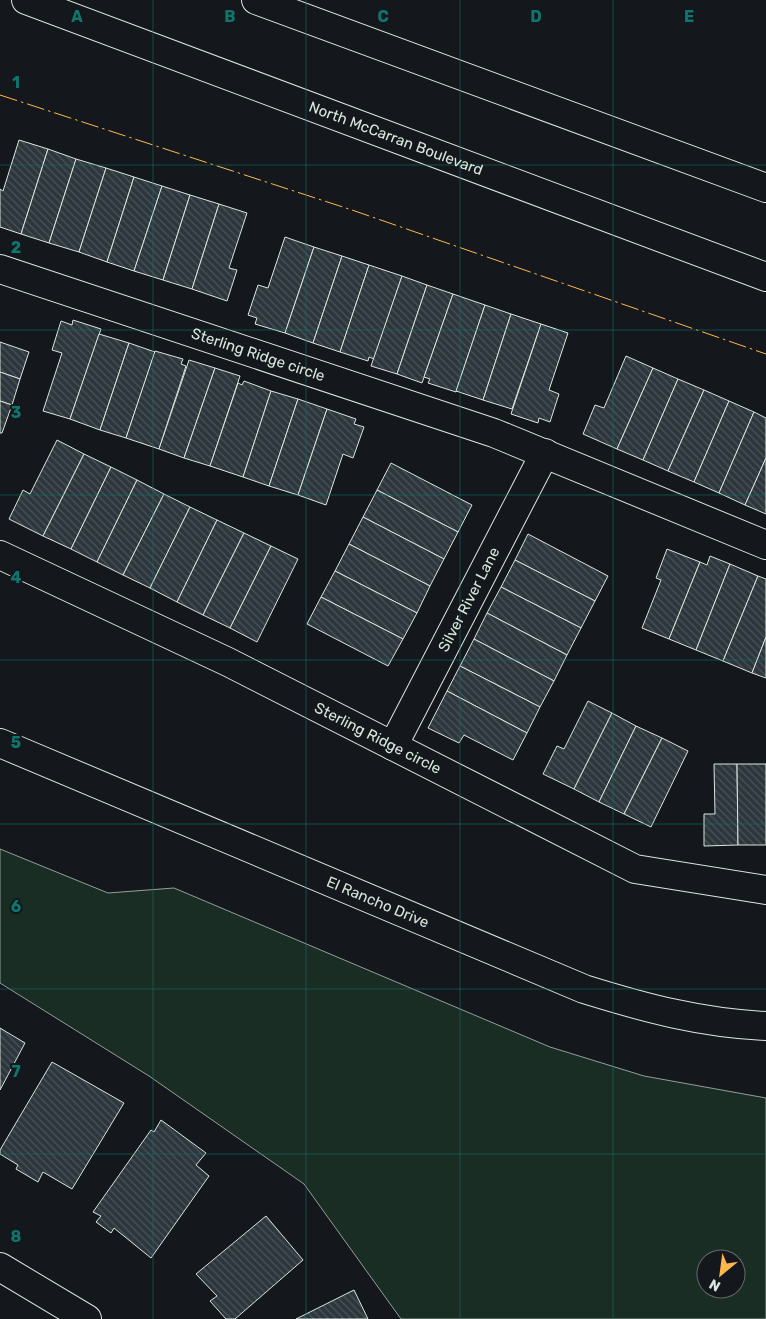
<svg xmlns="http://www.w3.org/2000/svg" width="766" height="1319" font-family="Rubik,sans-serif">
<defs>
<pattern id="building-back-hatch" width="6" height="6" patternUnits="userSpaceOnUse" patternTransform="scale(1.25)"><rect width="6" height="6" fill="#2c363c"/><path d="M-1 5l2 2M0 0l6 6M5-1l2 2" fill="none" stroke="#4a5358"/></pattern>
</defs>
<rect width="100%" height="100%" fill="#14181c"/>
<path fill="#1a2d24" stroke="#939e99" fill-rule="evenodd" d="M0 849 108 893 174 888 550 1047 644 1076 766 1098V1319H401L304 1184 149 1076 0 983ZM706 1259H736V1289H706Z"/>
<g fill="url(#building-back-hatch)" stroke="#d8e6dc">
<path d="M19 140 48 149 21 234 0 227V189L3 191Z"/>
<path d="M48 149 76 159 49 243 21 234Z"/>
<path d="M76 159 106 168 79 252 49 243Z"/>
<path d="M106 168 134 177 107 262 79 252Z"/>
<path d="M134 177 162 186 134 271 107 262Z"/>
<path d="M162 186 190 195 163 280 134 271Z"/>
<path d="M190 195 219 204 192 289 163 280Z"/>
<path d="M219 204 247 213 229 268 237 270 227 301 192 289Z"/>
<path d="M285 237 314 247 285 333 255 324 257 318 248 315 258 285 268 288Z"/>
<path d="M314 247 342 256 313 343 285 333Z"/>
<path d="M342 256 369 265 340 352 313 343Z"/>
<path d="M369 265 402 276 374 359 369 357 368 361 340 352Z"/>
<path d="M402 276 427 285 397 374 371 366Z"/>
<path d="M427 285 453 294 422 383 397 374Z"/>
<path d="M453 294 485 305 456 392 428 383 430 379 424 377Z"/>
<path d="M485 305 511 314 483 400 456 391Z"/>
<path d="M511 314 541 324 512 409 483 400Z"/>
<path d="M73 320 101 329 70 419 43 411 62 353 52 350 61 321 72 325Z"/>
<path d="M541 324 568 333 549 390 559 394 550 422 539 418 538 423 511 414Z"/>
<path d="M99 334 129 343 100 430 70 419Z"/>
<path d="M0 342 29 352 20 379 0 372Z"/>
<path d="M129 343 155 352 126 438 100 430Z"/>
<path d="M155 351 183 359 181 364 186 366 159 449 126 438Z"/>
<path d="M626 356 653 368 617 449 583 434 595 405 604 408Z"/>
<path d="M189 360 215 368 184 458 159 449Z"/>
<path d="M215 368 240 376 210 466 184 458Z"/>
<path d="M653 368 678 379 643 460 617 449Z"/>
<path d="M0 372 20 379 12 405 0 401Z"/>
<path d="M678 379 704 390 668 471 643 460Z"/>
<path d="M244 381 271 391 243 477 210 466 238 383 242 385Z"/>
<path d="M704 390 729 401 694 482 668 471Z"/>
<path d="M271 391 298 399 269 486 243 477Z"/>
<path d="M298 399 327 409 298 495 269 486Z"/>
<path d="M0 401 12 405 2 433H0Z"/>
<path d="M729 401 754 412 719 493 694 482Z"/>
<path d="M327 409 356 419 354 424 364 427 353 458 343 454 326 505 298 495Z"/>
<path d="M754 412 766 418V458L745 505 719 493Z"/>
<path d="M57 440 84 454 43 536 9 519 23 490 30 494Z"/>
<path d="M84 454 111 467 71 549 43 536Z"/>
<path d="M766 458V514L745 505Z"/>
<path d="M391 463 472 505 458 532 377 490Z"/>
<path d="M111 467 137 480 97 562 71 549Z"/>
<path d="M137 480 164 494 123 575 97 562Z"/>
<path d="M377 490 458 532 444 559 363 517Z"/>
<path d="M164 494 190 507 150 588 123 575Z"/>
<path d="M190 507 217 520 177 602 150 588Z"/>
<path d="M363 517 444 559 430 586 349 544Z"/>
<path d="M217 520 244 533 203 615 177 602Z"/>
<path d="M244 533 271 546 230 628 203 615Z"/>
<path d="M528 534 608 576 595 601 515 560Z"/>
<path d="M349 544 430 586 417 613 335 571Z"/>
<path d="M271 546 298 559 257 642 230 628Z"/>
<path d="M667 549 700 562 669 639 642 628 661 580 656 578Z"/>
<path d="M710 556 730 564 696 650 669 639 700 562 707 565Z"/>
<path d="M515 560 595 601 581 628 501 587Z"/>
<path d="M730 564 758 576 723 661 696 650Z"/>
<path d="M335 571 417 613 403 639 321 597Z"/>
<path d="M758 576 766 579V637L752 673 723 661Z"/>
<path d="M501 587 581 628 567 655 487 613Z"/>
<path d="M321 597 403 639 388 666 307 624Z"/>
<path d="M487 613 567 655 554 681 474 639Z"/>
<path d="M766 637V678L752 673Z"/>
<path d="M474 639 554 681 540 707 460 666Z"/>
<path d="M460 666 540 707 527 733 447 691Z"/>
<path d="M447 691 527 733 513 760 464 735 459 743 428 728Z"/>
<path d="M588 701 612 713 574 789 543 774 557 746 564 749Z"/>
<path d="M612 713 636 726 599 802 574 789Z"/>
<path d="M636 726 662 738 624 814 599 802Z"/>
<path d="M662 738 688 751 651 827 624 814Z"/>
<path d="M714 764H737L738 845 704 846V814H715Z"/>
<path d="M737 764H766V845H738Z"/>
<path d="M0 1028 25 1043 0 1090Z"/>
<path d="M52 1062 124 1103 72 1189 43 1172 38 1182 16 1169 18 1165 0 1154V1150Z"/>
<path d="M161 1120 206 1153 196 1165 209 1176 151 1258 114 1228 111 1233 96 1222 101 1216 93 1212 151 1130 154 1132Z"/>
<path d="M266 1216 303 1260 235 1319H226L210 1301 217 1296 196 1274Z"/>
<path d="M354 1290 368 1319H296Z"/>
</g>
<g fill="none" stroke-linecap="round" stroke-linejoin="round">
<g stroke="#d8e6dc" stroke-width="30">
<g id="minor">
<path id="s1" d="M0 269 494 433 766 545"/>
<path id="s2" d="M0 555 228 662 635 869 766 890"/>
<path id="s3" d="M393 746 545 453"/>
<path d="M0 1267 87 1319"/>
</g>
</g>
<g stroke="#d8e6dc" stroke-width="30">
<g id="major">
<path id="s4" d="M26 0 766 277"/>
<path d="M256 0 766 188"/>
<path id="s5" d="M0 743 584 989C645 1008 701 1023 766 1026"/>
</g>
</g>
<use href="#minor" stroke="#14181c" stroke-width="28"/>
<use href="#major" stroke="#14181c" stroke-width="28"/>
<path stroke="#ffb74d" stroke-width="1" stroke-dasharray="18 4 2.5 4" stroke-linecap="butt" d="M0 95 352 210 766 354"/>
</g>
<path fill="none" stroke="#0f766e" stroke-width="1" stroke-opacity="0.55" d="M153 0V1319M306 0V1319M460 0V1319M613 0V1319M0 165H766M0 330H766M0 495H766M0 660H766M0 824H766M0 989H766M0 1154H766"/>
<g text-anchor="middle" stroke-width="4" stroke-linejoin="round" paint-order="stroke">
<g font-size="15" fill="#d8e6dc" stroke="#14181c">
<text dy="5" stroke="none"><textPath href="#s4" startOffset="395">North McCarran Boulevard</textPath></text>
<text dy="5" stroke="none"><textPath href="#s1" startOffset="272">Sterling Ridge circle</textPath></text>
<text dy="5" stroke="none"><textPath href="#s3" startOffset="165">Silver River Lane</textPath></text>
<text dy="5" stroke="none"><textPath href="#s2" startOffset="420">Sterling Ridge circle</textPath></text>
<text dy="5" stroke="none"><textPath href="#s5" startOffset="410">El Rancho Drive</textPath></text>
</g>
</g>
<g font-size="16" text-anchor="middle" font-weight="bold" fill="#0f766e" stroke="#14181c" stroke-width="4" stroke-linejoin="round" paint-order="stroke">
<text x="77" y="22">A</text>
<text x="230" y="22">B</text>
<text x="383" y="22">C</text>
<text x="536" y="22">D</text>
<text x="689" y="22">E</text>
<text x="16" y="88">1</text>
<text x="16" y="253">2</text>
<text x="16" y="418">3</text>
<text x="16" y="583">4</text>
<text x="16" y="748">5</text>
<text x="16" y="912">6</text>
<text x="16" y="1077">7</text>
<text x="16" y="1242">8</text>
</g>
<g transform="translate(721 1274) rotate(209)"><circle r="24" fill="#14181c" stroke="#626a69"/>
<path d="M0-4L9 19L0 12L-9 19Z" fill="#ffb74d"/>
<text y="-8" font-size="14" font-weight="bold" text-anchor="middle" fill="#d8e6dc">N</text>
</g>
</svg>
